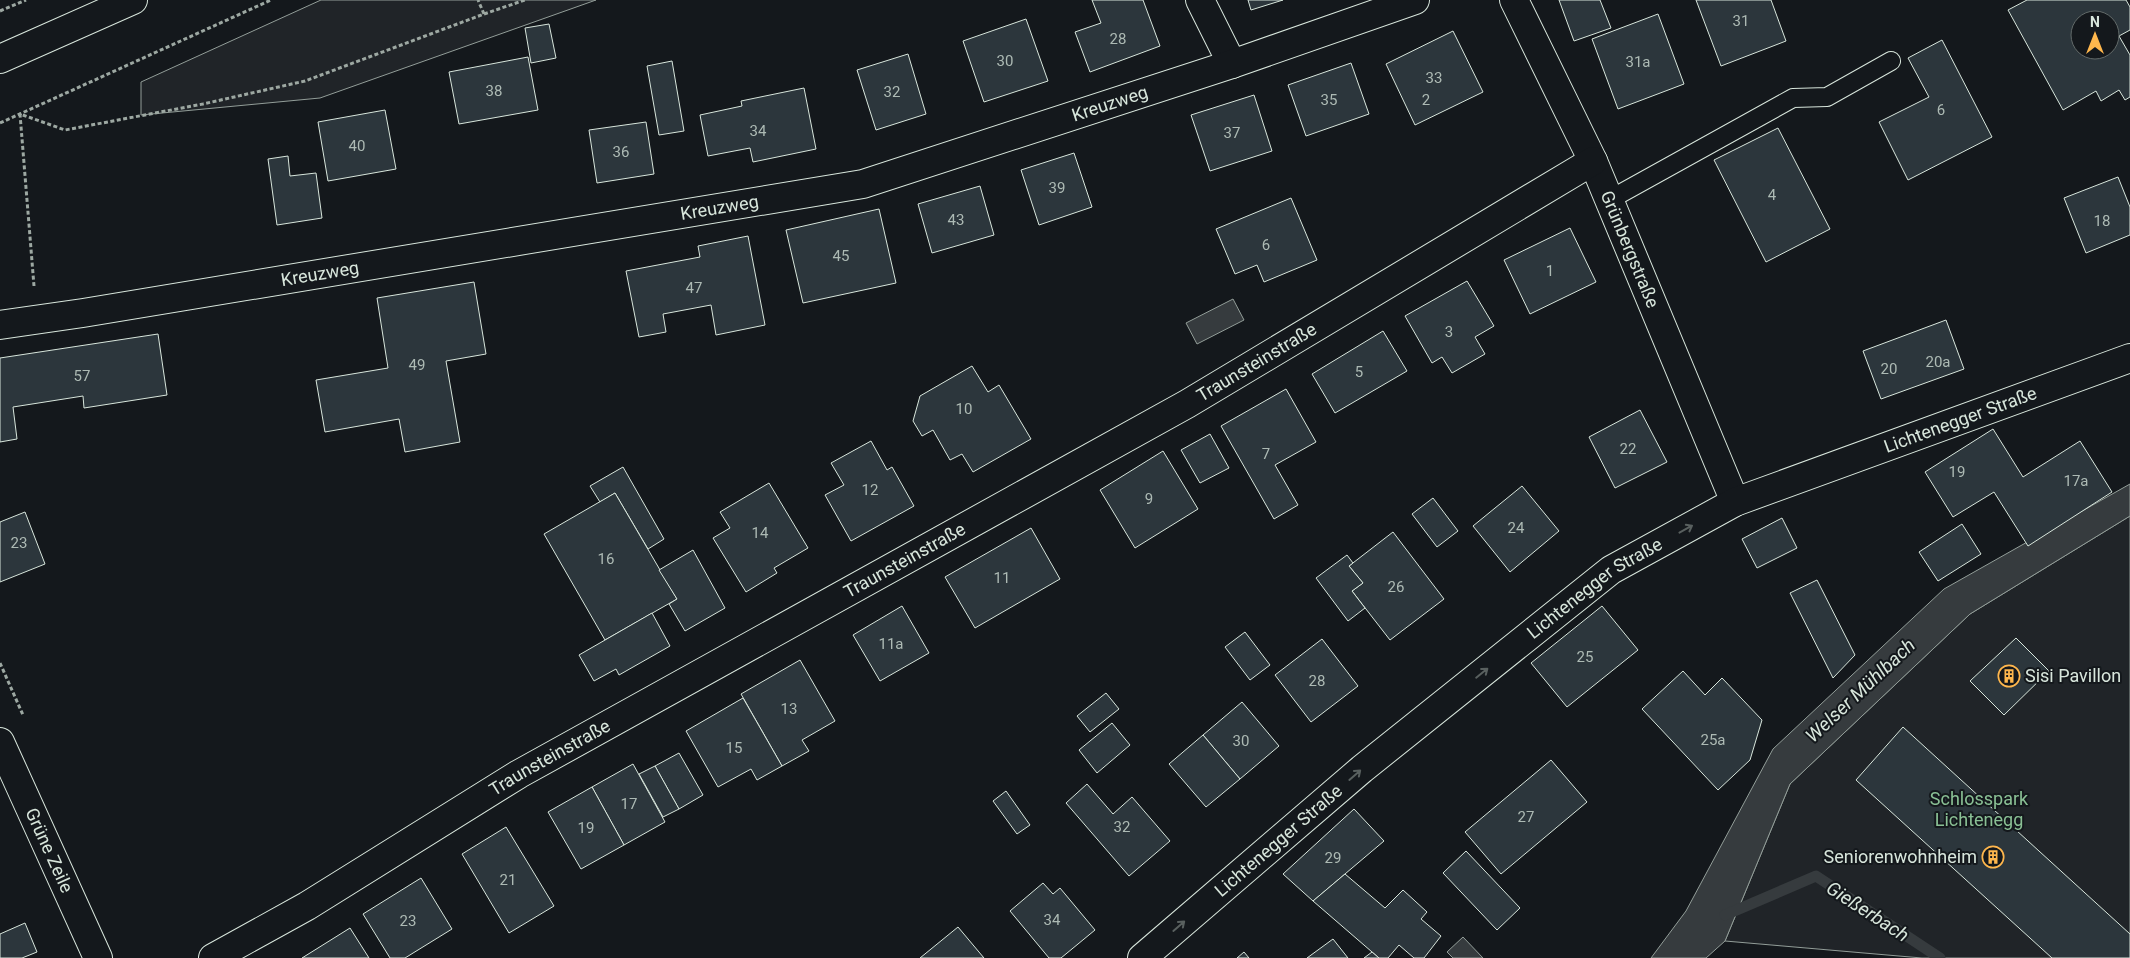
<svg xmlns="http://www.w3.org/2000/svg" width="2130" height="958" font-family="Roboto,sans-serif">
<rect width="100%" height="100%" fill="#14181c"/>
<g fill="#202428" stroke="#939e99">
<path d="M321 0H596L320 98 141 115V82Z"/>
<path d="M2130 516V958H1922L1725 941 1790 784 1970 614Z"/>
</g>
<g fill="#363b3e" stroke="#939e99">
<path d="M1233 299 1244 320 1197 344 1186 323Z"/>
<path d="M2130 484V516L1970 614 1790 784 1725 941 1706 958H1651L1686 911 1773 749 1944 589Z"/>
<path d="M1463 937 1483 958H1453L1447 952Z"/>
</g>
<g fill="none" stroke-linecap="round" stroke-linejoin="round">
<path stroke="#363b3e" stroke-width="11" d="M1725 915 1816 876 1940 958"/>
</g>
<g fill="#2c363c" stroke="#d8e6dc" fill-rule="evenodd">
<path d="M1092 0H1143L1160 46 1090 72 1075 32 1101 23Z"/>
<path d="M1248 0H1283L1251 10Z"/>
<path d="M1559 0H1600L1611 28 1574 41Z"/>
<path d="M1696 0H1771L1786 41 1721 66Z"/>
<path d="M2027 0H2126L2130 7V30L2119 36 2130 55V97L2125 100 2119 90 2101 101 2096 91 2063 110 2008 10ZM2080 20H2110V50H2080Z"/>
<path d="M1658 14 1684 84 1618 109 1592 39Z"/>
<path d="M1026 19 1048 81 984 102 963 41Z"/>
<path d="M549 24 556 58 531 63 525 28Z"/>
<path d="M1453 31 1483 92 1415 125 1386 64Z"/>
<path d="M1942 40 1992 137 1908 180 1879 122 1929 97 1908 58Z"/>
<path d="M908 54 926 114 876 130 857 70Z"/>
<path d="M528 57 538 110 459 124 449 72Z"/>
<path d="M672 61 684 131 659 135 647 66Z"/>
<path d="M1351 63 1369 114 1306 136 1288 85Z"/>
<path d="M804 88 816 149 753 162 750 148 708 156 700 115 742 106 741 101Z"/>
<path d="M1254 95 1272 151 1210 171 1191 115Z"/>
<path d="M385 110 396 169 328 181 318 122Z"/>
<path d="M646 122 654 174 597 183 589 130Z"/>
<path d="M1778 128 1830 229 1766 262 1714 160Z"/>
<path d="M1074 153 1092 207 1039 225 1021 170Z"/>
<path d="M288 156 290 176 316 173 322 218 277 225 268 159Z"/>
<path d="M2118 177 2130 207V235L2086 253 2064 198Z"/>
<path d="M980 186 994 235 932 253 918 204Z"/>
<path d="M1291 198 1317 260 1264 282 1257 265 1235 274 1216 229Z"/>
<path d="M879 209 896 283 803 303 786 230Z"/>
<path d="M1570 228 1596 282 1530 314 1504 260Z"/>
<path d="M748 236 765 325 716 335 711 305 663 314 666 332 639 337 626 271 700 257 698 246Z"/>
<path d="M1467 281 1494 326 1475 337 1485 354 1452 373 1442 357 1432 363 1405 316Z"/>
<path d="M474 282 486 354 446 361 460 442 405 452 399 419 325 432 316 380 388 368 377 298Z"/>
<path d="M1946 320 1964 369 1881 399 1863 351Z"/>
<path d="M1383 331 1407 371 1335 413 1312 374Z"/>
<path d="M158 334 167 395 84 408 83 396 13 407 17 439 0 442V358Z"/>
<path d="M972 366 988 392 999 385 1031 439 973 472 962 454 950 460 933 430 922 436 913 421 920 396Z"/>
<path d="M1286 389 1316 442 1275 465 1298 505 1274 519 1221 426Z"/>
<path d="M1640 410 1667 462 1615 488 1589 437Z"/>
<path d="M1993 429 2023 477 2080 441 2112 492 2028 546 1994 492 1953 517 1925 472Z"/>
<path d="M1210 434 1229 468 1200 483 1181 450Z"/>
<path d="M871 441 887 470 892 467 914 506 851 541 825 495 844 485 831 463Z"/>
<path d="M1163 451 1198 509 1135 548 1100 490Z"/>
<path d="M623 467 664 539 648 549 615 493 600 502 590 486Z"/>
<path d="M769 483 808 548 774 568 777 573 746 592 713 538 730 528 720 512Z"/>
<path d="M1522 486 1559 531 1510 572 1473 526Z"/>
<path d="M615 493 677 599 605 640 544 534Z"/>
<path d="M1433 498 1458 531 1437 547 1412 514Z"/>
<path d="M25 512 45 564 0 582V522Z"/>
<path d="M1782 518 1797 548 1757 568 1742 539Z"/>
<path d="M1962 524 1981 554 1938 581 1919 552Z"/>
<path d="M1031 528 1060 579 975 628 945 577Z"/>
<path d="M1393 532 1444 599 1390 640 1352 591 1363 583 1349 566Z"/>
<path d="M693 550 725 608 685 631 669 604 677 599 659 570Z"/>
<path d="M1347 555 1353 563 1349 566 1363 583 1352 591 1365 608 1348 621 1316 578Z"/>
<path d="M1817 580 1855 655 1833 678 1790 593Z"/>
<path d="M902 606 929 653 880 681 853 635Z"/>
<path d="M1602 606 1638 650 1567 707 1531 663Z"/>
<path d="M652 613 670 646 619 675 616 669 594 681 579 655Z"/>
<path d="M1245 632 1270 665 1250 680 1225 647Z"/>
<path d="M2016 638 2049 671 2004 715 1970 681Z"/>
<path d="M1322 639 1358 686 1311 722 1275 675Z"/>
<path d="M800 660 835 721 802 740 809 751 782 766 741 694Z"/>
<path d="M1683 671 1705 695 1722 678 1762 720 1750 760 1718 790 1642 709Z"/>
<path d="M1106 693 1119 709 1090 732 1077 716Z"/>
<path d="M743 698 782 766 757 780 751 769 718 787 686 731Z"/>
<path d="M1242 702 1279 746 1240 779 1203 735Z"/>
<path d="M1112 723 1130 745 1097 773 1079 750Z"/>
<path d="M1903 727 2130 934V958H2052L1856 780Z"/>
<path d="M1203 735 1240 779 1206 807 1169 764Z"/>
<path d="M679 753 703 795 679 809 655 766Z"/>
<path d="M1551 760 1587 802 1501 874 1465 832Z"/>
<path d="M633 764 665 822 624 845 592 787Z"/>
<path d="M655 766 679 809 663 817 639 774Z"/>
<path d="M1087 784 1113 814 1132 797 1170 841 1129 876 1066 803Z"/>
<path d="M592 787 624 845 581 869 548 812Z"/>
<path d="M1006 791 1030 825 1017 834 993 801Z"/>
<path d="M1354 809 1384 841 1313 901 1283 874Z"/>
<path d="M506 827 554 906 509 933 462 854Z"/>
<path d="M1466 851 1520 908 1497 930 1443 873Z"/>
<path d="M1345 874 1385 908 1403 890 1427 912 1421 919 1441 936 1424 958H1414L1399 945 1388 958H1379L1313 901Z"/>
<path d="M421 878 452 929 405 958H390L363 914Z"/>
<path d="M1043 883 1053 894 1060 888 1095 930 1061 958H1049L1010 911Z"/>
<path d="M25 923 37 952 22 958H0V934Z"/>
<path d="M958 927 984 958H920Z"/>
<path d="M350 928 369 958H302Z"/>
<path d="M1333 939 1348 958H1307Z"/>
<path d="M1244 952 1249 958H1237Z"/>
<path d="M1372 952 1379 958H1364Z"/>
</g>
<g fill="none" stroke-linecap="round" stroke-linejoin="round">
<g stroke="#d8e6dc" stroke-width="20">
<path id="service" d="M1609 200 1793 98 1827 97 1891 61"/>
</g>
<g stroke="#d8e6dc" stroke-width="30">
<g id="minor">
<path d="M1200 0 1232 64"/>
<path id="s1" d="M1514 0 1593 161 1735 502"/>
<path id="s2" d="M0 325 83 313 863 184 1232 64 1415 0"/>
<path id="s3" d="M213 958 307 906 519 774 1187 404 1593 161"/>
<path id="s4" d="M1142 958 1362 769 1611 570 1735 502 2130 358"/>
</g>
</g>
<g stroke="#d8e6dc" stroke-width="30">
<g id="tertiary">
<path id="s5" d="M0 742 98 958"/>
</g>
</g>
<g stroke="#d8e6dc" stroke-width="30">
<path id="secondary" d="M0 59 133 0"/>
</g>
<g stroke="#9da8a2" stroke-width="3" stroke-dasharray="4 2.5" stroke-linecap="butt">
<path d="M0 11 26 0"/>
<path d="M484 14 525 0"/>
<path d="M0 123 271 0"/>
<path d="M34 286 20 114 65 130 203 104 305 81 484 14 478 0"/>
<path d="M0 663 23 715"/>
</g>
<use href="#service" stroke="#14181c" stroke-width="18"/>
<use href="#minor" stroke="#14181c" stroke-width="28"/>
<use href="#tertiary" stroke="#14181c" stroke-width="28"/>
<use href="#secondary" stroke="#14181c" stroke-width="28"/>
</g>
<defs><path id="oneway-shaft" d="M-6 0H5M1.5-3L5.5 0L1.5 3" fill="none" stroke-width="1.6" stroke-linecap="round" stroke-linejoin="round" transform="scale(1.25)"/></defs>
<g stroke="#59605f">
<use href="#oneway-shaft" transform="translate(1686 529) rotate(-29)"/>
<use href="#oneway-shaft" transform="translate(1482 673) rotate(-39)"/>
<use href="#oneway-shaft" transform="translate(1355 775) rotate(-41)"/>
<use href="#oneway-shaft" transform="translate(1179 926) rotate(-41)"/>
</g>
<defs>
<g id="building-ring" transform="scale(1.125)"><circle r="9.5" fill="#14181c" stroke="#ffb74d" stroke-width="1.5"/><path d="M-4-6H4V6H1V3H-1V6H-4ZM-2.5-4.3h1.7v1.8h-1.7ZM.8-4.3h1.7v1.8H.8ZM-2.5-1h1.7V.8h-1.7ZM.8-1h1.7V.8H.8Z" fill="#ffb74d"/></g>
</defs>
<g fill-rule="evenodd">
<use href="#building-ring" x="2009" y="676"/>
<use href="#building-ring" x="1993" y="857"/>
</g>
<g text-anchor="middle" stroke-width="4" stroke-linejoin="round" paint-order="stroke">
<g font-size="15" fill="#adbab4">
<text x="1741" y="26">31</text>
<text x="1118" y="44">28</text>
<text x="1005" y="66">30</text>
<text x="1638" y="67">31a</text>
<text x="1434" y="83">33</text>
<text x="494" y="96">38</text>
<text x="892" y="97">32</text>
<text x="1329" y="105">35</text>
<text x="1426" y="105">2</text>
<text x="1941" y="115">6</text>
<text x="758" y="136">34</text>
<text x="1232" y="138">37</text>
<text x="357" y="151">40</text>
<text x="621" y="157">36</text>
<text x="1057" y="193">39</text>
<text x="1772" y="200">4</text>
<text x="956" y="225">43</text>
<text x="2102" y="226">18</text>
<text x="1266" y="250">6</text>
<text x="841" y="261">45</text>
<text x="1550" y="276">1</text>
<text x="694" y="293">47</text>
<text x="1449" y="337">3</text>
<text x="1938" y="367">20a</text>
<text x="417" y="370">49</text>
<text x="1889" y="374">20</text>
<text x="1359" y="377">5</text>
<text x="82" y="381">57</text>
<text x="964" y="414">10</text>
<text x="1628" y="454">22</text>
<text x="1266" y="459">7</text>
<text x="1957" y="477">19</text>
<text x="2076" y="486">17a</text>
<text x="870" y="495">12</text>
<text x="1149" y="504">9</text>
<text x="1516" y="533">24</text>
<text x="760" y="538">14</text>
<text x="19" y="548">23</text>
<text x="606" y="564">16</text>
<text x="1002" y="583">11</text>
<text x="1396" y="592">26</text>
<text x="891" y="649">11a</text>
<text x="1585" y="662">25</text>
<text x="1317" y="686">28</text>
<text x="789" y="714">13</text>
<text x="1713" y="745">25a</text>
<text x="1241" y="746">30</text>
<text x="734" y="753">15</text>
<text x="629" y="809">17</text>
<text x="1526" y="822">27</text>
<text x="1122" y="832">32</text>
<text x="586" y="833">19</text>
<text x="1333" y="863">29</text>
<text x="508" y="885">21</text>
<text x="1052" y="925">34</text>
<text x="408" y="926">23</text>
</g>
<g font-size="18" fill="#d8e6dc" stroke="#14181c">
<text dy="6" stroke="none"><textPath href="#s2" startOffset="1134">Kreuzweg</textPath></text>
<text dy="6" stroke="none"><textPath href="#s2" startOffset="729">Kreuzweg</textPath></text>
<text dy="6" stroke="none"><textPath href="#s1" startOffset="275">Grünbergstraße</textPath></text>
<text dy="6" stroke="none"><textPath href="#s2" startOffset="324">Kreuzweg</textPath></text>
<text dy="6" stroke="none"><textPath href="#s3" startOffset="1202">Traunsteinstraße</textPath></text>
<text dy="6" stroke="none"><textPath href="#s4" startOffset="990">Lichtenegger Straße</textPath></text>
<text dy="6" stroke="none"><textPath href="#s3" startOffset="798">Traunsteinstraße</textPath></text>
<text dy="6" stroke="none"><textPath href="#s4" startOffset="585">Lichtenegger Straße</textPath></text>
<text dy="6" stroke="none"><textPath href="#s3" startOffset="392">Traunsteinstraße</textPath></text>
<text dy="6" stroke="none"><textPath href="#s4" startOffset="180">Lichtenegger Straße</textPath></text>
<text dy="6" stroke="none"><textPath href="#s5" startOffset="119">Grüne Zeile</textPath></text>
</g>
<g font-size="18" fill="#d8e6dc" stroke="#14181c" text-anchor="start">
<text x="2025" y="682">Sisi Pavillon</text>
<text x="1977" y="863" text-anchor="end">Seniorenwohnheim</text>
</g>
<g font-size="18" fill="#8ac095" stroke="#14181c">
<text x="1979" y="805">Schlosspark<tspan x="1979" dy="21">Lichtenegg</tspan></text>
</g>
<g font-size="19" font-style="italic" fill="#d8e6dc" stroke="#14181c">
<text transform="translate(1860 690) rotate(-43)" y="7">Welser Mühlbach</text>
<text transform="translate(1868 911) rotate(33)" y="7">Gießerbach</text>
</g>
</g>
<g transform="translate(2095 35)"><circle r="24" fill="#14181c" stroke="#626a69"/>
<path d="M0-4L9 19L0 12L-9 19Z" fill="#ffb74d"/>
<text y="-8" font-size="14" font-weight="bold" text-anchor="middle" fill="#d8e6dc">N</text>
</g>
</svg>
